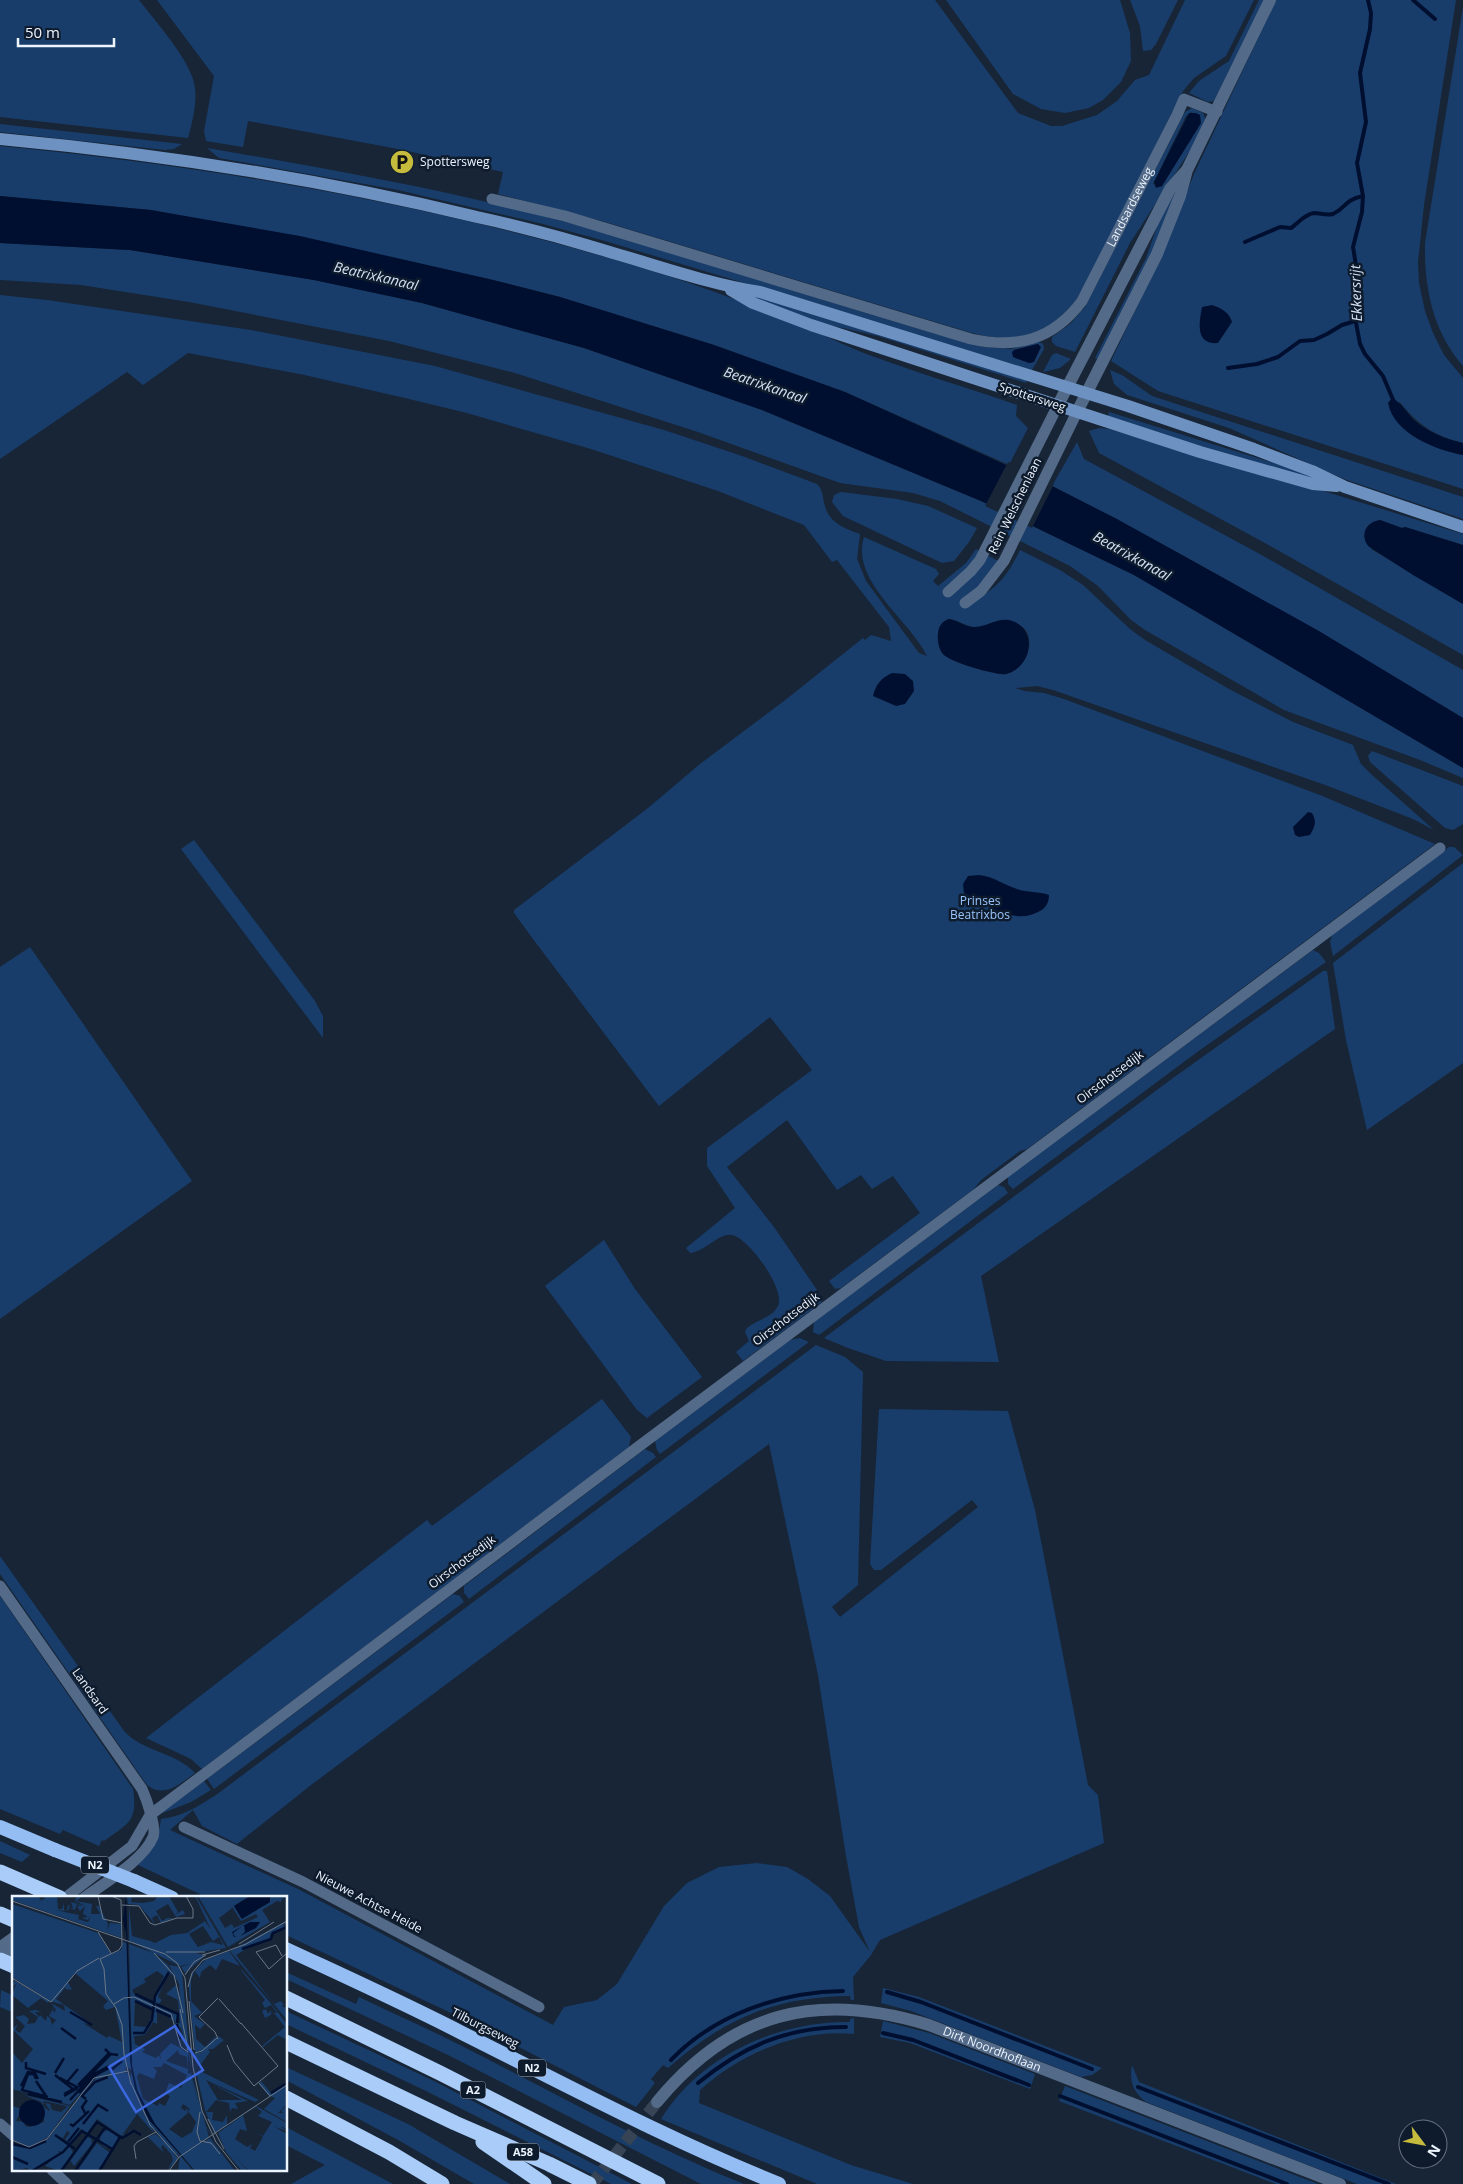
<svg xmlns="http://www.w3.org/2000/svg" width="1463" height="2184" font-family="'Open Sans',sans-serif">
<rect width="100%" height="100%" fill="#172537"/>
<g fill="#193d6a" fill-rule="evenodd">
<path d="M0 0H139C155 21 193 63 195 88 197 104 192 123 188 138L0 117Z"/>
<path d="M157 0H935L1018 113 1051 126H1062L1097 115 1117 101 1135 80 1149 75 1185 0H1254L1226 56 1194 78 1183 91 1084 288C1058 330 1021 347 972 333L602 221 498 194 503 172 398 149 248 121 243 147 206 141 204 131 214 76Z"/>
<path d="M946 0H1120L1130 33 1131 61 1121 82 1103 100 1089 108 1065 113 1041 109 1013 94Z"/>
<path d="M1130 0H1178L1156 44 1151 50 1143 51 1140 26Z"/>
<path d="M1259 0H1264L1214 101 1208 102 1189 93 1199 81 1229 61Z"/>
<path d="M1276 0H1456L1424 205 1418 262 1419 283 1425 311 1433 333 1444 355 1463 378V443C1434 436 1417 424 1399 401L1404 429C1423 441 1441 451 1463 455V489L1158 391 1111 361 1161 256 1194 174Z"/>
<path d="M1463 7V366C1433 332 1424 288 1425 243Z"/>
<path d="M1192 108 1203 113 1206 120 1193 146 1130 243 1075 352 1056 346 1052 342V337L1070 324 1085 307 1185 112ZM1192 112 1201 123 1161 187 1153 184 1186 116Z"/>
<path d="M0 124 182 144 174 149 165 150 0 132Z"/>
<path d="M0 146C225 168 448 207 665 275 715 291 765 310 813 331 833 339 852 349 872 356 920 374 969 388 1017 405L1016 416 1028 428 1009 465 845 392 714 345 560 297 489 279 151 210 0 196Z"/>
<path d="M207 148C330 169 453 191 574 224 712 262 847 310 984 347L1011 349 1039 342 1043 344 1044 349 1032 370 605 241 543 224 398 190 219 158ZM1038 344 1032 363 1015 358 1014 350Z"/>
<path d="M1179 191 1153 254 1099 360 1095 358 1146 258 1165 204Z"/>
<path d="M0 243 130 250 314 280 422 303 584 348 762 410 981 501 1134 575 1463 768V778L1420 760 1284 710 1145 630 1131 620 1098 586 1070 566 940 501 913 493 840 483 698 432 515 373 389 341 189 302 81 285 0 280Z"/>
<path d="M0 295 47 300 251 330 435 366 664 430 745 457 817 484C824 491 822 497 825 506 829 523 846 529 860 534L857 559 866 581 919 653 927 656C910 620 850 581 864 537L936 569 939 574 933 581 938 586 966 563 976 549 998 561 966 606C996 588 1004 582 1020 550L1060 570 1083 585 1130 629 1145 640 1229 689 1293 722 1353 745 1361 764 1371 774 1434 830 1413 819 1328 786 1053 690 1037 686 1015 688 1024 691 1044 693 1064 699 1320 795 1435 844 1027 1149 1020 1151 981 1180 974 1189 841 1288 835 1289 829 1281 920 1213 893 1176 872 1189 861 1175 837 1190 787 1120 727 1167 774 1227 817 1290 822 1302 743 1361 736 1352 749 1341 745 1332 747 1328C756 1320 772 1318 778 1306 786 1290 749 1238 732 1235 718 1233 707 1251 690 1253L686 1248 735 1208 707 1166V1148L812 1070 770 1017 659 1106 530 935 514 913V910L648 808 700 764 784 701 863 638 865 640 871 635 891 641 889 627 837 560 832 562 804 525 718 491 591 449 467 413 405 398 300 374 188 353 143 385 127 372 0 459ZM948 619C958 620 965 626 974 627 992 627 1001 613 1021 626 1039 638 1025 671 1006 674 996 676 948 661 942 653 937 646 939 635 939 627Z"/>
<path d="M756 295 1028 378 1026 383 878 336 811 321 754 299Z"/>
<path d="M1056 353 1071 359 1060 368 1043 372 1052 355Z"/>
<path d="M1110 370 1122 375 1152 396 1463 497V519L1344 479 1229 428 1127 395 1114 384Z"/>
<path d="M1109 412 1306 473 1314 480 1223 455 1108 416Z"/>
<path d="M1099 428 1109 429 1330 493 1463 534V545L1405 527 1402 528 1380 520 1371 549 1463 604V655L1265 543 1099 453 1089 431Z"/>
<path d="M1077 442 1084 459 1258 553 1463 670V718C1328 637 1192 557 1052 486Z"/>
<path d="M841 492 897 499 928 506 977 528 969 542 954 561 942 563 843 516 832 502 834 495Z"/>
<path d="M1372 751 1463 786V824L1453 830 1445 828 1370 762 1368 756Z"/>
<path d="M194 840 315 1001 323 1016V1038L181 849Z"/>
<path d="M1449 847H1454L1463 855 1333 956 1330 942 1332 935Z"/>
<path d="M1463 863V1063L1367 1130 1346 1040 1333 963Z"/>
<path d="M30 947 192 1181 0 1319V967Z"/>
<path d="M1313 950 1319 953 1326 962 1200 1050 1013 1189 1008 1184V1177Z"/>
<path d="M1323 971H1327L1335 1029 981 1276 999 1362 886 1361 848 1348 824 1338 1173 1078Z"/>
<path d="M998 1185 1004 1187 1008 1193 819 1335 813 1332 814 1322Z"/>
<path d="M604 1240 635 1289 702 1377 647 1418 637 1410 545 1286Z"/>
<path d="M800 1338 809 1342 660 1454 657 1450 655 1441 790 1340Z"/>
<path d="M816 1345 845 1357 863 1372 858 1585 832 1607 840 1617 978 1507 972 1500 881 1570H874L870 1564 879 1409 1008 1411 1035 1510 1088 1785 1098 1795 1104 1843 880 1940 871 1955 853 1977 854 2000H851L850 1996C774 1997 725 2018 668 2068L663 2065 651 2079 655 2083 636 2107 468 2021 286 1935V1898H208L138 1865 158 1837 161 1819C181 1817 199 1806 216 1795ZM769 1444 818 1675 846 1856 859 1927 870 1952 830 1896 808 1879 787 1867 757 1863 719 1867 687 1883 664 1906 617 1984 597 2000 564 2007 553 2025 298 1889 170 1830 193 1810 202 1826 237 1844 311 1785Z"/>
<path d="M602 1399 631 1437 629 1447 202 1769 191 1759 146 1738 427 1520 432 1526Z"/>
<path d="M645 1449 653 1453 656 1457 469 1599 464 1593V1586Z"/>
<path d="M0 1556 124 1731C143 1752 176 1752 195 1773 181 1783 164 1799 147 1785L0 1574Z"/>
<path d="M453 1594 460 1596 464 1602 214 1789 207 1779Z"/>
<path d="M0 1596 133 1789C138 1822 128 1823 104 1841L102 1840 99 1846 63 1830 60 1834 0 1809Z"/>
<path d="M204 1781 211 1790 191 1802 160 1814Z"/>
<path d="M0 1841 30 1855 22 1862 0 1853Z"/>
<path d="M286 1972 356 2004 359 1997C392 2013 424 2027 456 2043 551 2091 645 2144 744 2184H701L448 2055 286 1979Z"/>
<path d="M883 1988 919 1997 1102 2068 1092 2075 1081 2077 911 2011 881 2003Z"/>
<path d="M1 1990 14 1996V2013L0 2007Z"/>
<path d="M286 2011 434 2081 632 2184H611L428 2092 286 2024Z"/>
<path d="M854 2018V2034C799 2028 740 2054 700 2090L699 2103 851 2165 913 2184H817L661 2119C700 2056 777 2021 850 2022V2019Z"/>
<path d="M883 2021 929 2033 1035 2074 1030 2089 910 2043 880 2037Z"/>
<path d="M1132 2065 1139 2082 1396 2184H1357L1146 2102C1133 2092 1129 2081 1132 2065Z"/>
<path d="M286 2067 408 2124 510 2184H474L400 2141 286 2080Z"/>
<path d="M1065 2086 1318 2184H1276L1059 2101Z"/>
<path d="M286 2127 393 2184H291L325 2165 286 2145Z"/>
</g>
<g fill="#000f30">
<path d="M1189 113H1196L1200 115 1201 123 1162 186 1156 188 1154 182Z"/>
<path d="M0 196 151 210 300 236 489 279 560 297 714 345 845 392 1052 486 1117 519 1319 631 1463 718V768L1134 575 981 501 762 410 584 348 422 303 314 280 130 250 0 243Z"/>
<path d="M1212 305C1221 308 1229 312 1232 322L1218 343C1195 345 1199 323 1202 307Z"/>
<path d="M1038 344 1041 347 1034 362 1029 363 1013 357 1012 352 1014 350Z"/>
<path d="M1392 398C1402 403 1406 412 1414 420 1427 432 1446 439 1463 443V455C1436 450 1394 434 1388 403Z"/>
<path d="M1380 520 1402 528 1405 527 1463 545V604L1413 575 1368 546C1360 534 1366 522 1380 520Z"/>
<path d="M949 619C958 620 965 627 974 627 989 627 1000 615 1015 622 1037 633 1031 665 1009 673 1004 676 996 673 991 672 980 670 956 663 947 657 939 653 937 641 938 633 939 626 942 621 949 619Z"/>
<path d="M892 673 905 674 913 681 914 691 905 704 896 706 873 696C876 684 881 678 892 673Z"/>
<path d="M1308 812 1312 813C1317 822 1315 826 1310 835L1299 837 1295 835 1293 827Z"/>
<path d="M979 875C995 877 1002 884 1017 889 1027 893 1039 891 1049 895 1049 902 1046 908 1040 911 1014 926 987 905 964 893L963 884 968 876Z"/>
</g>
<path fill="#172537" d="M1008 462 1054 484 1032 528 985 506Z"/>
<g fill="none" stroke-linecap="round" stroke-linejoin="round">
<g stroke="#000f30" stroke-width="4">
<path d="M1368 0 1371 13 1370 29 1360 73 1366 122 1357 163 1363 196 1362 212 1353 247 1358 278 1354 312 1360 344 1365 354 1383 376 1394 402"/>
<path d="M1413 0 1435 19"/>
<path d="M1245 242 1280 227 1291 228C1298 223 1305 214 1314 213 1320 213 1327 216 1333 214 1346 208 1344 200 1363 196"/>
<path d="M1228 368 1257 364 1278 357 1300 341 1314 340 1327 334 1342 325 1355 321"/>
<path d="M887 1992 921 2002 1092 2069"/>
<path d="M883 2033 913 2040 1029 2085"/>
<path d="M671 2060C715 2014 781 1992 843 1991"/>
<path d="M698 2083C743 2046 787 2027 846 2027"/>
<path d="M1138 2087 1389 2184"/>
<path d="M1060 2096 1287 2184"/>
</g>
<path stroke="#374455" stroke-width="12" stroke-dasharray="12 6" stroke-linecap="butt" d="M592 2184 657 2102"/>
<g stroke="#536a88" stroke-width="11">
<path id="s1" d="M492 199 565 216 971 339C1017 349 1053 340 1082 301L1177 115 1184 99 1217 112"/>
<path d="M948 592 971 571 980 560 1058 405"/>
<path d="M965 603 981 591 1004 561 1077 412"/>
<path d="M0 1586 142 1789C146 1798 157 1828 153 1837 143 1861 104 1883 84 1898"/>
<path d="M184 1827 303 1882 539 2007"/>
<path d="M65 1898 132 1846 150 1815 642 1444 1440 848"/>
<path d="M0 1947 14 1937"/>
<path d="M0 1960 14 1949"/>
<path d="M0 2124 14 2136"/>
<path d="M52 2170 67 2184"/>
</g>
<g stroke="#536a88" stroke-width="12">
<path d="M1058 405 1170 189 1186 171"/>
<path d="M1077 412 1157 254 1180 196 1187 170 1270 0"/>
<path id="s2" d="M657 2102C732 2011 818 1991 929 2025L1340 2184"/>
</g>
<g stroke="#6d92c2" stroke-width="12">
<path d="M0 139C161 154 320 179 477 217 523 227 568 239 613 253 662 267 710 284 760 292L1128 406 1254 449 1312 471 1345 487 1463 527"/>
<path d="M731 290 753 303 811 325 1200 452 1313 484 1337 486"/>
</g>
<g stroke="#94bef3" stroke-width="14">
<path d="M0 1827 55 1850"/>
<path d="M134 1881 172 1898"/>
<path d="M286 1949C346 1977 406 2004 464 2034 568 2086 671 2141 779 2184"/>
</g>
<g stroke="#a9ccf8" stroke-width="15">
<path d="M0 1872 60 1898"/>
<path d="M0 1914 14 1920"/>
<path d="M0 1960 14 1966"/>
<path d="M286 1998 440 2073 658 2184"/>
<path d="M286 2042 455 2123 549 2164 589 2184"/>
<path d="M286 2098 389 2152 442 2184"/>
<path d="M483 2142 544 2184"/>
</g>
<path stroke="#94bef3" stroke-width="14" d="M55 1850 134 1881"/>
</g>
<defs>
<g id="parking-disc" transform="scale(1.25)"><circle r="9.5" fill="#c5bc3d" stroke="#0e1b2d"/><path d="M-3.5-5.5H1a3.5 3.5 0 0 1 0 7H-1V5.5H-3.5ZM-1-3.4V-.6H.8a1.4 1.4 0 0 0 0-2.8Z" fill="#111"/></g>
</defs>
<g fill-rule="evenodd">
<use href="#parking-disc" x="402" y="162"/>
</g>
<g text-anchor="middle" stroke-width="5" stroke-linejoin="round" paint-order="stroke">
<g fill="#0e1b2d" stroke="#a9b3bf" stroke-width="1">
<rect x="81" y="1856.5" width="28" height="17" rx="4"/>
<rect x="518" y="2059.5" width="28" height="17" rx="4"/>
<rect x="460.5" y="2081.5" width="25" height="17" rx="4"/>
<rect x="507" y="2143.5" width="32" height="17" rx="4"/>
</g>
<g font-size="11" font-weight="bold" fill="#ecf4fe">
<text x="95" y="1869">N2</text>
<text x="532" y="2072">N2</text>
<text x="473" y="2094">A2</text>
<text x="523" y="2156">A58</text>
</g>
<g font-size="12" fill="#ecf4fe" stroke="#0e1b2d" text-anchor="start">
<text x="420" y="166">Spottersweg</text>
</g>
<g font-size="12" fill="#ecf4fe" stroke="#0e1b2d">
<text dy="4" stroke="none"><textPath href="#s1" startOffset="730">Landsardseweg</textPath></text>
<text transform="translate(1032 397) rotate(18)" y="4">Spottersweg</text>
<text transform="translate(1015 506) rotate(-64)" y="4">Rein Welschenlaan</text>
<text transform="translate(1110 1077) rotate(-37)" y="4">Oirschotsedijk</text>
<text transform="translate(786 1319) rotate(-37)" y="4">Oirschotsedijk</text>
<text transform="translate(462 1562) rotate(-37)" y="4">Oirschotsedijk</text>
<text transform="translate(90 1691) rotate(55)" y="4">Landsard</text>
<text transform="translate(369 1902) rotate(28)" y="4">Nieuwe Achtse Heide</text>
<text transform="translate(485 2028) rotate(27)" y="4">Tilburgseweg</text>
<text dy="4" stroke="none"><textPath href="#s2" startOffset="371">Dirk Noordhoflaan</textPath></text>
</g>
<g font-size="12" fill="#9ac5fc" stroke="#0e1b2d">
<text x="980" y="905">Prinses<tspan x="980" dy="14">Beatrixbos</tspan></text>
</g>
<g font-size="14" font-style="italic" fill="#d1e0f3" stroke="#0e1b2d">
<text transform="translate(376 276) rotate(13)" y="5">Beatrixkanaal</text>
<text transform="translate(1356 293) rotate(-92)" y="5">Ekkersrijt</text>
<text transform="translate(765 385) rotate(19)" y="5">Beatrixkanaal</text>
<text transform="translate(1132 556) rotate(29)" y="5">Beatrixkanaal</text>
</g>
</g>
<g transform="translate(12 1896)">
<rect width="275" height="275" fill="#172537"/>
<path d="M0 0H26L29 4 26 6 34 2 27 0H45L46 13H50L52 7V14L55 15 56 9 58 10 56 15 43 14 67 19 66 23 75 26 77 25 78 20 76 24 69 22 76 21 71 18 73 10 68 15 65 10H70L65 8 63 14 58 12H61L59 6 74 10 63 5 65 0H71L64 5 80 8 79 18H88L84 10H87L96 28 95 35 98 27 109 28 110 42 0 4ZM120 0 119 6 131 7 142 5 146 0H157L166 16 163 19 171 14 173 18 164 21 156 8 144 15 150 25 155 22H161L149 27 145 19 140 22 143 28 127 9 116 8 115 1ZM183 0H184L214 52 183 57 194 59 173 77 169 71 178 68 168 70 117 45V9L120 40 138 45 143 47 159 39 175 37 193 25 199 34ZM191 30 201 45 207 41 211 49 199 46 186 51 177 38ZM186 0H238L222 10 229 22 257 7 258 0H274L275 2H271L272 5 270 2 269 6 265 5 250 14 258 26 216 51ZM222 7 220 11 229 25 244 18 246 21 222 32 220 28 213 32 207 22 219 13ZM0 8 86 37 99 58 109 54 111 46 115 47 119 174 114 170V176H110L116 177 118 183 119 176 134 219 181 275H166L168 260 160 256 166 262 155 275 161 264 159 258 151 249 149 251 152 257 136 241 144 238 150 244 145 235 139 231 142 237 125 218 111 238 114 240 119 232 115 240 108 239 85 223 75 237 69 233 57 248 53 243 58 237 55 235 51 242 43 239 57 250 51 256 46 255 48 258 38 265 19 275 15 272 0 275V247L18 252 36 243 70 197 85 181 97 178 83 182 58 209 0 193V156L10 167 21 153 0 133 6 128 3 134 8 137 13 130 3 121 12 119 17 123 15 128 23 127 26 121 17 115 24 114 29 116H23L27 121 28 119 34 125 35 120 38 122 40 129 44 124 37 120 41 113 42 117 44 114 39 107 53 115 52 109 38 105 0 81ZM63 77 96 105 91 110 94 114 103 111 110 146 97 140 95 142 71 127 81 129 44 103 53 92 51 88 54 93 60 94 56 86ZM275 25 271 30H275L258 38 259 43 244 47 224 59 262 108 269 105 272 109 269 110 275 112V124L218 55ZM117 48 141 57 155 68 163 81 168 106 167 88 157 69 168 71 170 76 179 173 173 136 176 155 172 154 169 152 175 155 169 132 165 130 169 150 168 151 163 125 145 115V128L141 126 133 139 122 140 123 148 133 153 130 156 144 162 147 159 149 164 148 158 159 147 169 152 172 155 176 156V178L178 177 185 179 183 157H188L191 155 183 156 177 94V85L179 79 193 64 217 55 228 70 210 63 204 74 198 69 189 76 188 82 183 75 179 83V105L190 117 182 120 193 128 188 133 183 129 184 143 193 151 204 140 202 146 206 140 212 144 201 153H196L198 156 189 168 184 165 185 178 190 176 247 204 243 206 194 184 206 204H230L197 186 236 205 223 207 226 213 220 212 218 216 217 207 204 204 194 216H201L200 224 211 226 215 219V229L202 237 193 214 185 180 179 177 188 219 180 180 194 230 215 264 194 231 197 241 190 246 185 236 190 247 173 258 198 242 223 275H183L143 228 129 207 120 170ZM145 75 152 80 143 100 144 108 121 97 120 91V94L134 86 132 83ZM160 78 165 88 154 98 166 104 168 127 165 128 166 118 146 109 150 104 146 101 155 79ZM123 105 143 114 135 131 122 130ZM166 154 167 158 175 161 176 173 154 165ZM152 167 175 179 169 192 157 187 153 197 158 200 153 210 147 207 146 210 131 203 125 181 127 177 142 183 145 175 141 171H149ZM171 208 178 213 176 215 184 226 180 236 170 242 157 233 176 217 175 212 173 215 169 212ZM229 74H230L256 104 275 128V144L266 139 251 151 250 150 273 131 262 117 253 122 250 115 254 113 256 118 259 114V118L262 117H265L259 109 253 112 250 107 253 104ZM0 83 37 105 36 107 29 102 16 112 0 99 4 88 0 90 3 85ZM249 185 259 197 275 187V208L266 217H271L269 215 275 209V226L252 213 263 202 256 199 247 188ZM12 199 58 210 36 241 18 251 1 244 0 210 10 213 4 225 14 226 13 230 18 231 32 226V216L30 206ZM32 205 54 210 55 211 49 216 40 214 38 208 33 207 37 213 38 209 37 215 31 210ZM244 210 275 227V233L268 230 275 235 263 231 275 238V275H237L223 261 236 275H230L214 256 206 237ZM244 211 250 216 246 220 260 226 251 240 244 236 251 241 243 255 238 252 240 248 235 251 223 243 228 233 235 235 231 219ZM88 243a9 9 0 1 1 18 0a9 9 0 1 1-18 0ZM74 241 79 242 80 248 62 270 58 264ZM85 247 98 257 85 275H69L67 272ZM57 250 61 256 48 275 33 270Z" fill="#193d6a" fill-rule="evenodd"/>
<path d="M114 0 120 170 125 194 143 228 183 275 137 224 123 193 118 164 114 31 113 37 111 23ZM238 0H258V6L230 23 222 10ZM238 26H248L244 32 228 40 233 36 232 29 221 37 223 41 227 40 222 41 220 36ZM7 217a13 13 0 1 1 26 0a13 13 0 1 1-26 0Z" fill="#000f30"/>
<path fill="none" stroke="#000f30" stroke-width="2.5" d="M230 53 259 43 261 37 275 31M123 98 142 107M123 105 142 114M144 108 166 118 165 127M144 114 159 121M58 116 80 129M165 128 168 143M49 132 64 143M121 137H132L140 124 143 100 157 76M14 166V172L34 178M98 175 110 165M43 177 52 162M43 179 61 193M48 182 65 191 52 198M24 183 22 178H16L10 194 36 201M24 185 34 200M55 186 66 173M66 189 97 157 93 153M9 190 16 176 23 177 26 183M67 191 99 158 106 159M67 197 84 179 97 172M259 197 275 187M16 198 50 206M52 200 66 192M74 203 70 200 83 186 96 181M58 204 82 178 97 170M74 219 70 211 75 204M58 228 61 230 77 215M71 228 86 209 96 215M43 239 63 253M56 246 67 232M0 248 18 252 34 245M0 261 16 268M88 274 108 241M20 275 51 256 70 235 102 254M49 275 85 226 110 242 122 235 129 239M63 275 94 230"/>
<path fill="none" stroke="#6c7887" stroke-width="1" d="M86 0 91 23 110 27M99 0 109 4 110 49 107 54 88 63 92 73 94 98 104 112 110 129 112 158 119 188M0 5 153 58 165 67 173 82 181 171 190 215 204 246 227 275M110 9 127 10 138 27 143 29 165 22H181V13L174 0M86 36 99 57M227 48 262 26M154 56H193M142 57 162 79 171 117M190 59 208 54M270 60 264 49 244 56 257 73 275 57M65 75 87 62M173 79 182 66 194 59M0 82 39 106 66 74M176 91 180 77 191 64 234 48 275 25M207 103 229 128M177 105 182 154M102 108 112 102 122 101 159 118 169 151 176 156M168 113 176 154M206 143 203 136 187 121 206 102M215 149 222 166 242 190 266 170 229 127M183 157 190 155 205 142M119 187 138 229 167 262M247 187 258 200M188 216 185 236 188 245 199 247 208 258M196 223 212 253M0 244 17 251 35 243 82 182 116 175M124 263 122 250 125 246 144 236M157 275 167 261 275 189"/>
<path fill="#3c67de" fill-opacity="0.15" stroke="#3c67de" stroke-width="2.5" d="M163 130 191 174 124 216 97 171Z"/>
<rect width="275" height="275" fill="none" stroke="#ecf4fe" stroke-width="2.5"/>
</g>
<g transform="translate(1423 2144) rotate(122)"><circle r="24" fill="#0e1b2d" stroke="#677281"/>
<path d="M0-4L9 19L0 12L-9 19Z" fill="#c5bc3d"/>
<text y="-8" font-size="14" font-weight="bold" text-anchor="middle" fill="#ecf4fe">N</text>
</g>
<path d="M18 38v8h96v-8" fill="none" stroke="#ecf4fe" stroke-width="2.5"/>
<text x="25" y="38" font-size="15" fill="#ecf4fe" stroke="#0e1b2d" stroke-width="4" paint-order="stroke">50 m</text>
</svg>
